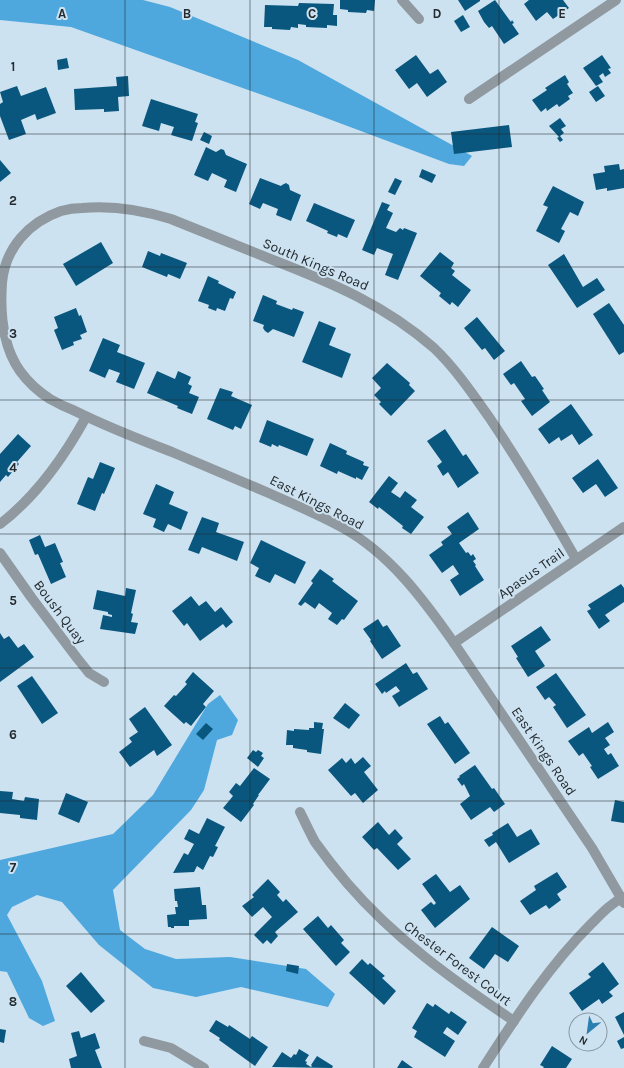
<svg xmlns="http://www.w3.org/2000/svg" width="624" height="1068" font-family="Karla,sans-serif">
<rect width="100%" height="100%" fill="#cde2f0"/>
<g fill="#4ea7dd">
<path d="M0 0H143L170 7 298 60 472 156 464 166 449 164 310 112 71 27 0 20Z"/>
<path d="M220 695 238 720 232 735 217 740 204 790 191 810 113 890 120 930 145 949 176 959 230 957 306 969 335 994 328 1007 241 987 196 997 153 988 99 945 62 902 37 895 12 907 7 915 42 981 55 1021 43 1026 29 1018 7 972 0 971V860L113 834 153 795 208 704Z"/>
</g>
<g fill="#09577e">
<path d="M340 0H375L374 11 367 10 366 13 348 12V10L340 9Z"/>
<path d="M458 0H480V1L465 11Z"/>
<path d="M495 0 511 22 512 20 514 23 512 24 519 34 504 44 492 26 489 28 484 22 478 11Z"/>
<path d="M529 0H563L569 8 553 19 547 12 536 21 524 4Z"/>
<path d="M299 3 334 4 333 15H337V26L327 25V28L306 27V25L298 24V28L291 27 290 30 272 29V27H264L265 5 298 6Z"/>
<path d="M463 15 470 27 461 32 454 21Z"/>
<path d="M416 55 430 74 438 69 447 82 427 97 417 83 409 89 395 70Z"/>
<path d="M602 55 611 68 608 69 611 73 605 77 603 73 599 76 603 82 596 86 583 68Z"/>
<path d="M67 58 69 68 58 70 57 60Z"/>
<path d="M565 75 569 82 567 84 573 93 568 96 570 99 559 107 557 104 547 111 546 108 541 112 532 100 547 90 545 88Z"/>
<path d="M128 76 129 96 118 97 119 111 104 112V109L75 110 74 89 117 86 116 77Z"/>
<path d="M17 86 21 96 46 87 56 113 37 120 35 114 21 120 26 134 9 140 0 116V104L3 102 0 92Z"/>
<path d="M598 86 605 96 596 102 589 92Z"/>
<path d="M151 99 198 114 195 122 198 123 192 141 171 135 174 127 161 123 159 131 142 126Z"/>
<path d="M560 118 566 126 561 129 564 133 560 136 563 140 560 142 557 138 559 137 549 126Z"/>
<path d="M509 125 512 147 454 154 451 132Z"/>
<path d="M204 132 212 136 209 144 200 140Z"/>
<path d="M206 147 216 152 221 149 224 150 226 155 247 164 236 192 224 187 227 180 212 173 208 181 194 175Z"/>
<path d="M0 160 11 173 0 182Z"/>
<path d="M619 164 620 170 624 169V188L607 191V188L596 190 593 174 605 172 604 166Z"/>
<path d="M422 169 436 175 432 183 419 177Z"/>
<path d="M260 178 281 186 282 185 286 183 289 185 290 190 301 195 291 221 276 215 278 209 263 203 260 209 249 204Z"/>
<path d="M395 178 402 181 395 195 388 192Z"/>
<path d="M553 186 584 202 578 216 570 212 561 229 565 231 559 243 536 231 548 207 543 205Z"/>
<path d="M382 202 390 205 387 210 393 213 386 228 396 232 400 228 403 230 404 228 417 233 398 280 385 275 393 254 377 248 374 255 362 250Z"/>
<path d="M314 203 355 220 347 238 338 234 337 237 327 233 328 231 306 221Z"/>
<path d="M101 242 113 263 76 286 63 264Z"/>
<path d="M148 251 160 256 161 253 187 263 180 279 168 274 167 277 142 267Z"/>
<path d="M440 252 454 263 451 268 455 271 452 275 471 290 458 307 452 302 450 305 439 296 441 293 420 276Z"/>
<path d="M564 254 583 287 597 278 605 290 577 308 548 265Z"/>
<path d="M208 276 219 281 218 283 236 292 233 299 230 298 225 311 217 308 216 311 208 308 209 305 198 301Z"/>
<path d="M263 295 277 301 276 304 292 310 293 308 304 312 294 337 273 329 268 333 265 331 263 328 264 325 253 321Z"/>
<path d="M609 303 624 325V352L619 355 593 314Z"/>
<path d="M76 308 79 316 81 315 87 332 80 335 82 339 73 342 74 345 62 350 54 330 58 328 54 317Z"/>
<path d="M477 317 505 351 494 360 485 348 482 350 464 328Z"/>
<path d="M319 321 336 328 329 345 351 354 342 378 302 362Z"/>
<path d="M103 338 120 345 117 352 145 363 134 389 116 382 120 373 109 369 105 378 89 371Z"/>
<path d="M521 361 532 377 535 376 544 389 542 390 550 402 532 416 521 401 525 399 514 383 511 385 503 374Z"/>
<path d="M387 363 410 383 409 385 415 391 391 416 379 404 381 402 374 395 381 388 372 378Z"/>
<path d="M157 371 175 379 178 371 191 377 188 384 192 386 189 393 199 397 192 414 177 408 178 406 147 393Z"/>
<path d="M220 388 233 392 231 396 252 405 241 429 235 426 233 430 207 419Z"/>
<path d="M571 404 593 435 579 445 572 434 561 441 559 437 549 444 538 429Z"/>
<path d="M267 420 314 439 307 456 279 445 278 447 272 444 271 447 259 442Z"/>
<path d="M445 429 463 456 466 454 479 473 458 488 448 472 443 476 437 466 442 462 427 441Z"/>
<path d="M18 434 31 446 17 462 19 464 8 477 6 475 0 482V454Z"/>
<path d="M330 443 347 451 346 454 364 462 363 465 369 467 362 480 356 477V479L338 471 337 474 320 466Z"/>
<path d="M598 459 618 488 605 497 596 484 583 493 572 478Z"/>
<path d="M100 462 115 468 104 494 102 493 95 511 77 504 88 477 93 479Z"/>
<path d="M389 476 398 483 391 492 400 498 405 491 417 500 411 507 424 517 411 534 402 528 403 526 379 507 378 509 369 502Z"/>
<path d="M156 484 174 492 169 504 188 512 181 530 168 524 164 532 153 527 156 519 143 514Z"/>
<path d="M468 512 479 529 459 543 466 553 468 552 471 556 473 554 476 559 473 561 476 565 475 566 484 580 460 596 450 580 459 574 453 565 442 573 429 555 443 545 441 542 452 534 447 527Z"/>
<path d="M202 517 219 523 216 532 244 542 237 561 202 547 199 554 188 550Z"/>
<path d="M40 535 45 547 55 543 63 562 60 563 66 577 51 584 38 554 35 555 29 540Z"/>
<path d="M261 540 306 562 295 584 275 574 270 583 255 576 259 568 250 563Z"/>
<path d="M320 569 334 579 332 581 358 601 344 620 342 619 337 625 328 619 332 613 319 603 315 609 305 602 301 606 298 604 313 583 311 581Z"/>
<path d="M621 584 624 588V602L605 615 610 621 599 629 587 611 591 609 588 605Z"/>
<path d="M126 588 136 590 131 613 133 614 131 622 138 623 135 634 100 629 103 615 112 617V615L108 614V612L93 609 97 590 125 596Z"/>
<path d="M191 596 199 606 206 601 215 612 221 607 233 622 226 628 223 624 200 641 187 623 184 626 172 611Z"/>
<path d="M378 619 383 627 387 625 401 646 382 659 370 641 371 640 363 629Z"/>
<path d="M541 626 551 640 535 651 545 666 528 677 516 658 518 657 511 646Z"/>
<path d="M0 633 4 639 9 636 18 648 24 644 34 657 0 682Z"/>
<path d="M406 663 413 674 417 672 428 689 399 707 392 696 400 691 396 686 386 693 385 691 382 694 375 684Z"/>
<path d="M193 672 214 691 203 704 206 707 191 726 186 722 184 724 164 706 174 695 176 696 187 684 185 682Z"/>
<path d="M556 673 586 715 567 728 553 707 556 705 549 697 545 700 536 687Z"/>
<path d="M32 676 58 713 42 724 17 686Z"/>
<path d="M345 703 360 715 349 729 333 718Z"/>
<path d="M145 707 172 745 157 756 154 750 130 767 119 752 132 742 129 738 138 732 129 719Z"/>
<path d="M440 716 445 724 448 722 470 753 455 764 427 724Z"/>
<path d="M314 722 323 723 322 729H324L321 754 307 752V750L293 748V745H286L287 730 294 731V729L309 730V728H314Z"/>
<path d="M608 722 614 732 605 738 610 745 604 749 608 755 611 753 619 766 598 779 590 767 592 766 583 753 579 756 568 741 589 727 592 733Z"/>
<path d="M206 723 213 729 203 740 196 734Z"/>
<path d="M253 750 256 752 258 750 263 753 261 756 264 758 258 767 247 758Z"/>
<path d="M363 757 371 766 364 772 378 790 363 803 355 793 351 796 328 770 342 758 346 763 351 758 355 764Z"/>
<path d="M475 765 492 789 494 788 505 804 494 812 490 807 471 820 460 804 470 796 464 784 462 786 457 779 460 777 459 776Z"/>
<path d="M254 768 270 779 258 795H259L253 804 254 805 241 822 223 808 233 796 229 792 236 783 240 786Z"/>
<path d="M0 791 13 792 12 799 24 801 25 797 39 799 37 820 20 818V815L0 813Z"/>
<path d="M66 793 88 802 79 823 58 814Z"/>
<path d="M615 800 624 802V823L611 821Z"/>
<path d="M207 818 225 827 215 846 218 847 213 857 210 856 203 870 197 866 194 872 173 873 184 853 188 855 194 844 184 839 189 829 199 834Z"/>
<path d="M378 822 389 835 395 829 403 838 397 844 411 859 398 870 377 848 374 850 362 837Z"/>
<path d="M508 823 517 837 531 829 540 844 509 863 496 842 489 847 484 840 493 835 492 833Z"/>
<path d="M557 872 567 887 557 894 561 900 549 909 546 905 530 915 520 901 536 890 534 886Z"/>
<path d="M436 874 450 892 460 885 470 899 435 928 421 910 431 902 434 905 436 903 422 884Z"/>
<path d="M268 879 280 892 277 895 283 902 286 899 298 912 275 932 278 936 271 944 267 940 263 944 254 935 272 917 263 907 252 917 242 906 254 897 252 895Z"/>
<path d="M200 887 202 905H206L207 919 189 920V926H174V928H171V927H168L167 915 176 914 175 907H178L177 901H175L174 889Z"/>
<path d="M318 916 328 928 331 925 344 940 341 943 350 952 336 966 303 929Z"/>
<path d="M492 927 519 946 508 962 495 954 484 969 469 958Z"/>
<path d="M362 959 368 965 370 963 385 976 382 978 396 991 384 1005 349 973Z"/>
<path d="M603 962 619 984 609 992 613 996 602 1004 599 999 582 1011 569 993 591 977 588 974Z"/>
<path d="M287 964 299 966 298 974 286 971Z"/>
<path d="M81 972 105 1001 91 1013 66 986Z"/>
<path d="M427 1003 433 1007 435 1004 449 1014 451 1011 467 1022 458 1035 447 1027 443 1033 455 1041 445 1057 414 1037 417 1031 412 1028Z"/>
<path d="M624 1012V1035L615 1017Z"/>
<path d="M216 1020 228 1027 229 1025 250 1039 252 1036 268 1047 255 1066 219 1040 220 1038 209 1031Z"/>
<path d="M0 1029 6 1030 4 1043 0 1042Z"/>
<path d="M79 1031 81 1038 95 1033 100 1048 95 1050 102 1068H71L69 1059 77 1056 71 1033Z"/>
<path d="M624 1037V1048L621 1049 617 1041Z"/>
<path d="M552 1046 572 1059 566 1068H543L544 1067 540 1065Z"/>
<path d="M299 1049 309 1055 305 1061 307 1062 306 1064 311 1067 312 1066 311 1065 317 1056 333 1066 332 1068 272 1067 282 1052 291 1058 294 1054 296 1055Z"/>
<path d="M402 1060 413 1068H397Z"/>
</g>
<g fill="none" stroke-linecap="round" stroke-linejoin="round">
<g stroke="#90999f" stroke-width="10">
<path d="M402 0 419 19"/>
<path d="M469 99 616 0"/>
<path d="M0 524C37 496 64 457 86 417"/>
<path d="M0 553 31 597 77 658 89 673 104 682"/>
<path d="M576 559C548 510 520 463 489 417 472 393 455 368 434 348 385 305 332 283 273 260 239 246 205 233 171 219 142 210 113 205 82 208 75 208 68 209 61 211 29 222 5 248 2 283 0 312 3 347 20 371 28 382 39 392 50 399 57 403 65 407 73 410 105 426 138 439 172 452 205 466 238 480 271 494 295 505 320 515 343 528 390 554 424 600 454 643L592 848 624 903"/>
<path d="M454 643 624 527"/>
<path d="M300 812C305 822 310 833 315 842 325 856 336 870 347 883 395 939 453 980 514 1021"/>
<path d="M144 1041 171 1048 204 1068"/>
<path d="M483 1068C516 1017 548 967 591 924 601 914 611 903 624 897"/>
</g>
</g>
<path fill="none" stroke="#232b30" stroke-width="1" stroke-opacity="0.55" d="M125 0V1068M250 0V1068M374 0V1068M499 0V1068M0 134H624M0 267H624M0 400H624M0 534H624M0 668H624M0 801H624M0 934H624"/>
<g text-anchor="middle" stroke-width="4" stroke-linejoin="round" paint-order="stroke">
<g font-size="14" fill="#232b30" stroke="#cde2f0">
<text transform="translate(316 264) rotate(23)" y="5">South Kings Road</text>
<text transform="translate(317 502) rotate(27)" y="5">East Kings Road</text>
<text transform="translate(531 573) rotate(-35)" y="5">Apasus Trail</text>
<text transform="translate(60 612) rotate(53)" y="5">Boush Quay</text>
<text transform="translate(544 751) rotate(56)" y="5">East Kings Road</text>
<text transform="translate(458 963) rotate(37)" y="5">Chester Forest Court</text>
</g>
</g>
<g font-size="13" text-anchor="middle" font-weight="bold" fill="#232b30" stroke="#cde2f0" stroke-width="4" stroke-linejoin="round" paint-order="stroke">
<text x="62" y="18">A</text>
<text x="187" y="18">B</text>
<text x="312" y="18">C</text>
<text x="437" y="18">D</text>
<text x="562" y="18">E</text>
<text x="13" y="71">1</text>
<text x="13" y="205">2</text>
<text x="13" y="338">3</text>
<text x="13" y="472">4</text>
<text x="13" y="605">5</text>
<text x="13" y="739">6</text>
<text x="13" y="872">7</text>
<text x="13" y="1006">8</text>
</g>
<g transform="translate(588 1032) rotate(209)"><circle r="19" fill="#cde2f0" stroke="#8999a3"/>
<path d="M0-3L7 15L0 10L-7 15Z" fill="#2b7faf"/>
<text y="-6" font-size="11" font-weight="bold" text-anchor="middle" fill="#232b30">N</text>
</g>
</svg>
